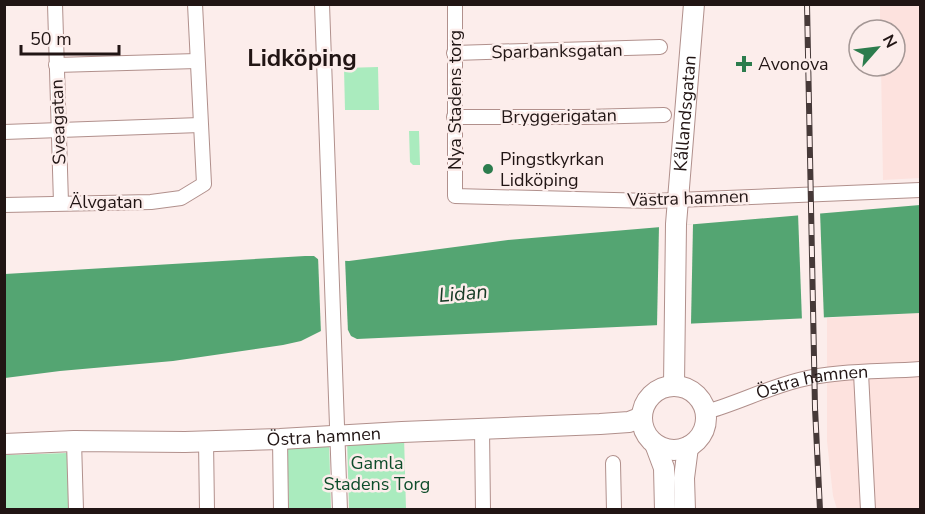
<svg xmlns="http://www.w3.org/2000/svg" width="925" height="514" font-family="'Nunito Sans',sans-serif">
<rect width="100%" height="100%" fill="#fcedeb"/>
<g fill="#fde2de">
<path d="M880 5H920V178L883 180 881 66H895V30H880Z"/>
<path d="M920 313V509H837L833 496 827 441V318Z"/>
</g>
<g fill="#aaebbe">
<path d="M378 67 379 110H345L344 68Z"/>
<path d="M409 131H419L420 165H413L410 162Z"/>
<path d="M404 436 406 509H349L347 438Z"/>
<path d="M329 439 331 509H289L287 440Z"/>
<path d="M67 453 69 509H5V455Z"/>
</g>
<path fill="#54a572" d="M920 205V313L357 339 351 336 348 330H323L301 341 283 345 173 361 60 371 5 378V274L305 256H314L319 260 349 261 508 240Z"/>
<g fill="#fcedeb">
<path d="M820 211 824 321H802L798 213Z"/>
<path d="M693 224 691 324 657 326 659 226Z"/>
<path d="M318 256 345 258 348 333 321 334Z"/>
</g>
<g fill="none" stroke-linecap="round" stroke-linejoin="round">
<g stroke="#b1908c" stroke-width="16">
<g id="street">
<path d="M55 4 61 203"/>
<path d="M322 4 340 510"/>
<path d="M455 4V196L652 201 920 190"/>
<path d="M454 53 660 47"/>
<path d="M56 65 197 61"/>
<path d="M454 117H584L664 115"/>
<path d="M4 132 200 125"/>
<path d="M4 205 151 202 181 198 204 184 195 4"/>
<path d="M861 373 868 510"/>
<path id="s1" d="M706 412C738 403 767 388 799 380 837 370 882 372 920 369"/>
<path d="M482 429 483 510"/>
<path d="M280 439 281 510"/>
<path d="M74 441 76 510"/>
<path d="M206 441 207 510"/>
<path d="M613 463 614 510"/>
</g>
</g>
<g stroke="#b1908c" stroke-width="22">
<g id="secondary">
<path id="s2" d="M674 385 676 224 694 4"/>
<circle cx="674" cy="418" r="32"/>
<path id="s3" d="M4 444 74 441 185 442 280 439 402 432 600 424 629 422 642 417"/>
<path d="M655 444 664 468 665 510"/>
<path d="M685 510 684 478 688 447"/>
</g>
</g>
<use href="#street" stroke="#fff" stroke-width="14"/>
<use href="#secondary" stroke="#fff" stroke-width="20"/>
<g stroke="#463938" stroke-width="6">
<path id="rail" d="M807 4 815 408 820 510"/>
</g>
<use href="#rail" stroke="#fcedeb" stroke-width="4" stroke-dasharray="11" stroke-linecap="butt"/>
</g>
<g fill="#2c7c4d" stroke="#fcedeb" stroke-width="2">
<path d="M741 55h6v6h6v6h-6v6h-6v-6h-6v-6h6z"/>
<circle cx="488" cy="169" r="6"/>
</g>
<g text-anchor="middle" stroke-width="5" stroke-linejoin="round" paint-order="stroke">
<g font-size="18" fill="#211514" stroke="#fcedeb">
<text transform="translate(557 51) rotate(-1)" y="6">Sparbanksgatan</text>
<text transform="translate(455 100) rotate(-90)" y="6">Nya Stadens torg</text>
<text dy="6" stroke="none"><textPath href="#s2" startOffset="272">Kållandsgatan</textPath></text>
<text transform="translate(559 116) rotate(-1)" y="6">Bryggerigatan</text>
<text transform="translate(58 122) rotate(-92)" y="6">Sveagatan</text>
<text transform="translate(688 198) rotate(-2)" y="6">Västra hamnen</text>
<text x="106" y="208">Älvgatan</text>
<text dy="6" stroke="none"><textPath href="#s1" startOffset="111">Östra hamnen</textPath></text>
<text dy="6" stroke="none"><textPath href="#s3" startOffset="320">Östra hamnen</textPath></text>
</g>
<g font-size="18" fill="#211514" stroke="#fcedeb" text-anchor="start">
<text x="758" y="70">Avonova</text>
<text x="500" y="165">Pingstkyrkan<tspan x="500" dy="21">Lidköping</tspan></text>
</g>
<g font-size="18" fill="#0d4c2a" stroke="#fcedeb">
<text x="377" y="469">Gamla<tspan x="377" dy="21">Stadens Torg</tspan></text>
</g>
<g font-size="20" font-style="italic" fill="#173a25" stroke="#fcedeb">
<text transform="translate(463 293) rotate(-5)" y="7">Lidan</text>
</g>
<g font-size="24" font-weight="bold" fill="#211514" stroke="#fcedeb">
<text x="302" y="66">Lidköping</text>
</g>
</g>
<rect width="925" height="514" fill="none" stroke="#211514" stroke-width="12"/>
<g transform="translate(877 48) rotate(62)"><circle r="28" fill="#fcedeb" stroke="#a49795" stroke-width="1.5"/>
<path d="M0-4.5L10 22L0 15L-10 22Z" fill="#2c7c4d"/>
<text y="-9" font-size="16" font-weight="bold" text-anchor="middle" fill="#211514">N</text>
</g>
<path d="M21 45v9h98v-9" fill="none" stroke="#211514" stroke-width="3"/>
<text x="30" y="45" font-size="18" fill="#211514" stroke="#fcedeb" stroke-width="4.5" paint-order="stroke">50 m</text>
</svg>
